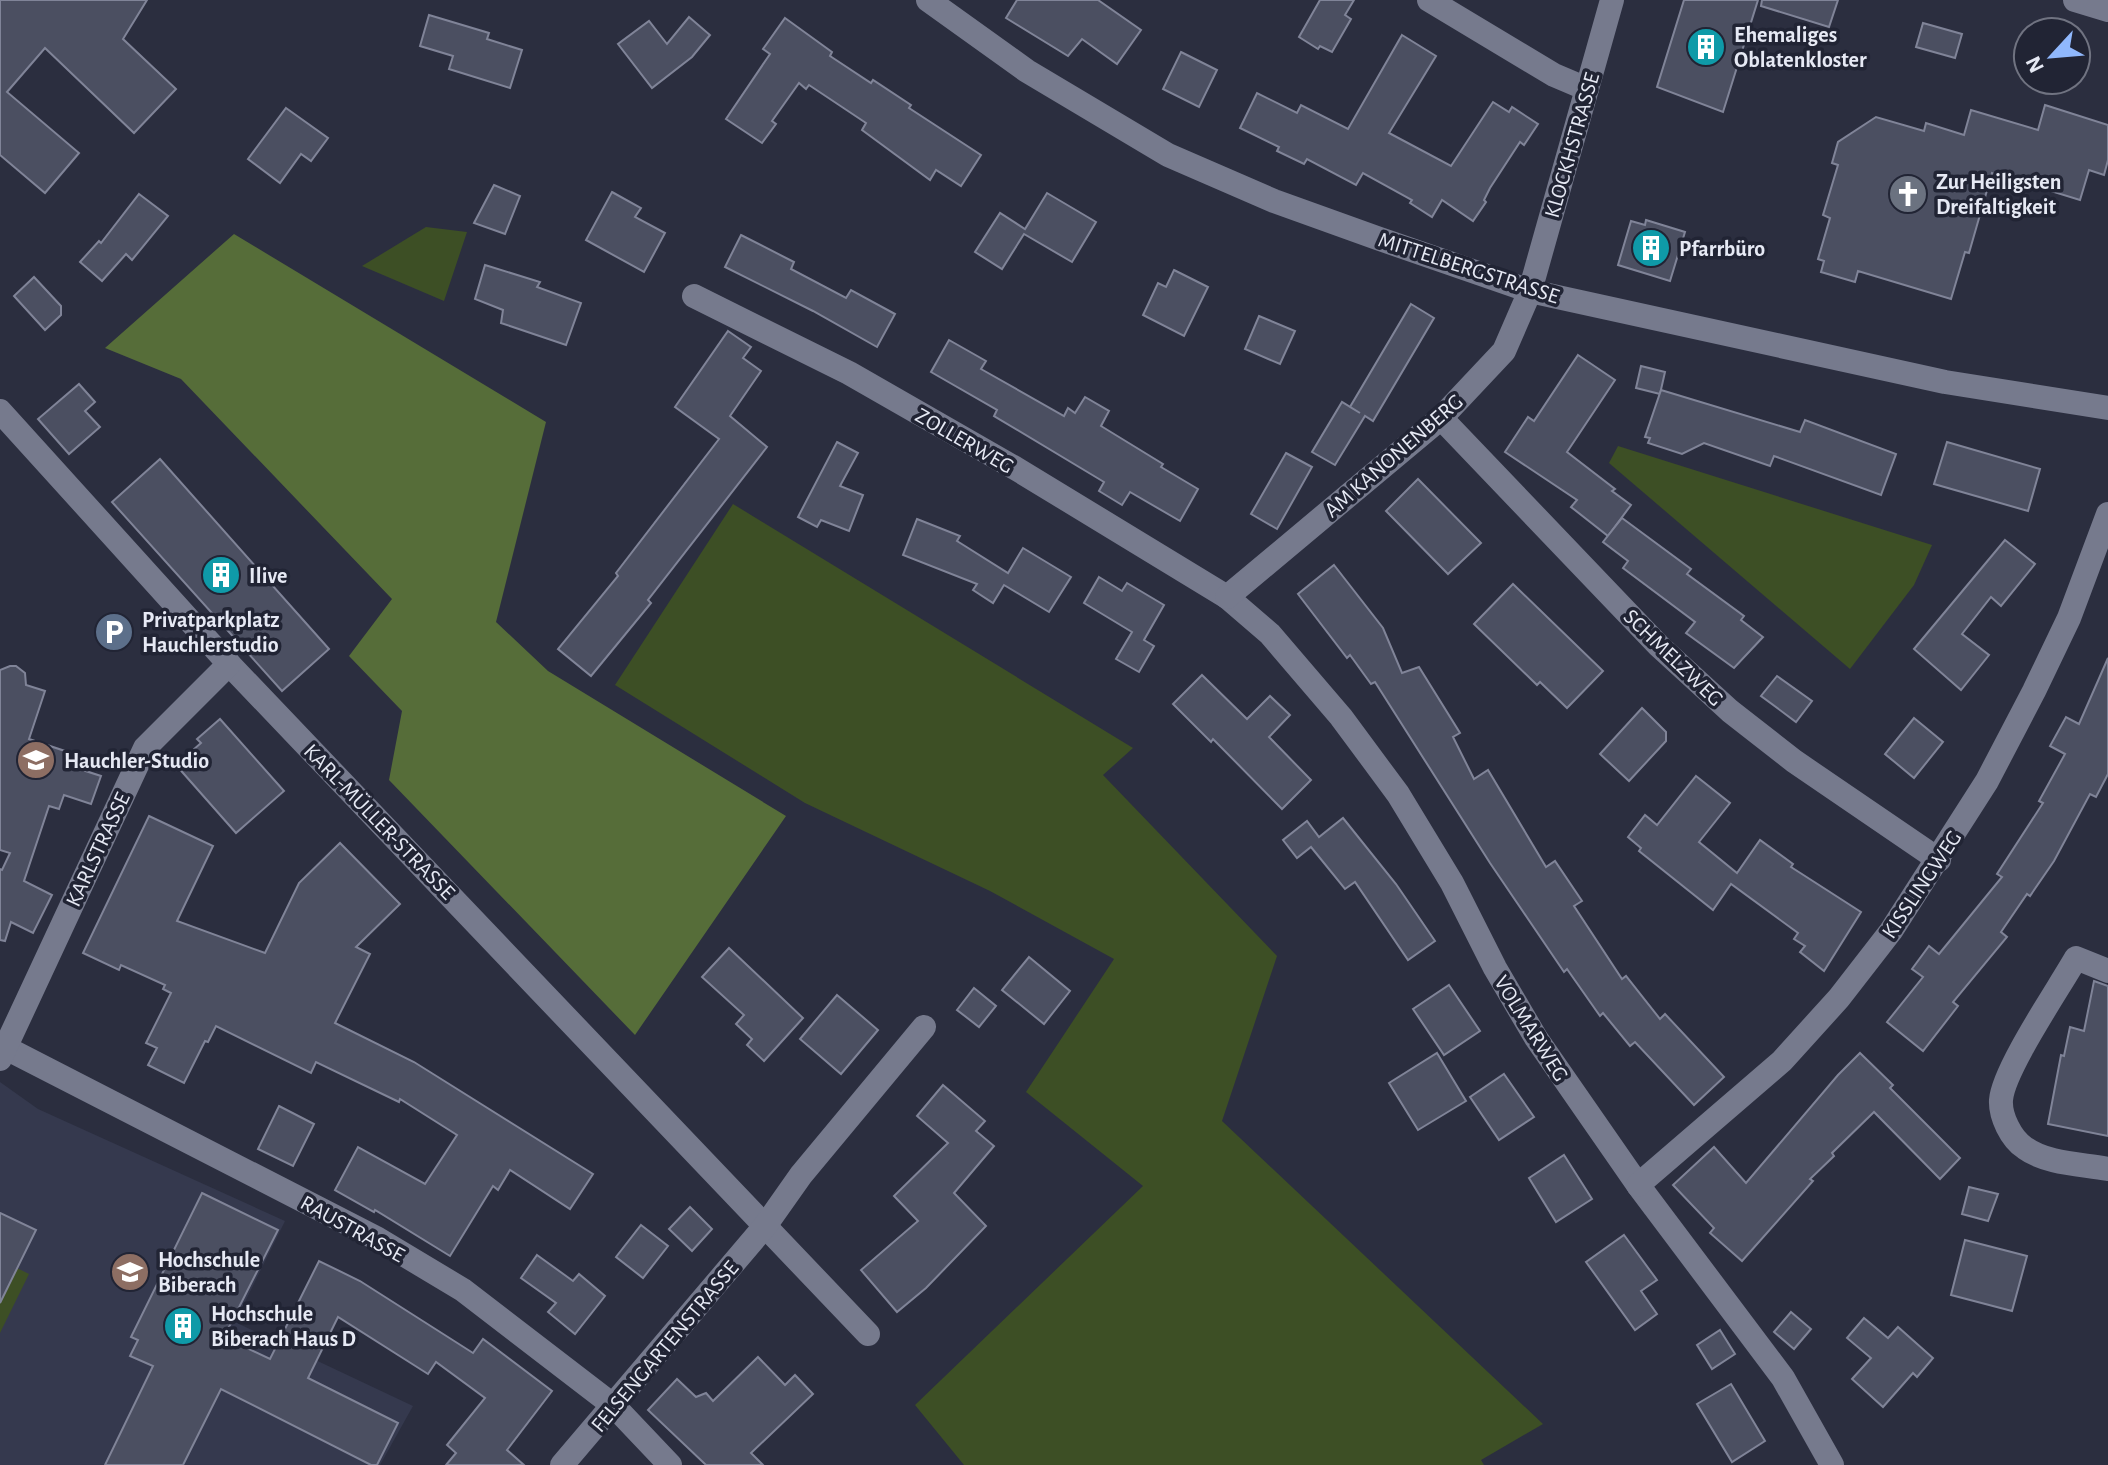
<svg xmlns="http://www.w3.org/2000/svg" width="2108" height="1465" font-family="'Alegreya Sans',sans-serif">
<rect width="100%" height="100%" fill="#2b2e3f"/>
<path fill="#35394e" d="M0 1082 38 1109 285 1221 235 1322 413 1406 380 1465H0Z"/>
<g fill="#3d4f25">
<path d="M426 227 467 232 444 301 362 266Z"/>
<path d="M1618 446 1932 545 1914 585 1850 669 1609 463Z"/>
<path d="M733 504 1133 748 1103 775 1277 956 1222 1121 1543 1424 1481 1460 1484 1465H964L915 1405 1143 1186 1026 1092 1114 959 990 891 805 803 615 685Z"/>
<path d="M17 1268 29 1274 0 1333V1303Z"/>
</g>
<path fill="#566d39" d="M234 234 546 422 496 622 548 671 786 816 635 1035 389 780 402 711 349 656 392 599 181 379 105 348Z"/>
<g fill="#4b4f61" stroke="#808498" stroke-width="2">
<path d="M0 0H147L123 39 176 89 134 133 45 48 7 92 79 153 45 193 0 155Z"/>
<path d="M1017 0H1098L1141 30 1117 64 1082 39 1068 56 1006 18Z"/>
<path d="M1320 0H1354L1345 15 1351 19 1332 52 1320 46 1318 49 1299 37Z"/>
<path d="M1684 0H1758L1723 112 1657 87Z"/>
<path d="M1762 0H1838L1829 27 1761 6Z"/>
<path d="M429 15 489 33 487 39 522 50 510 88 449 69 453 56 420 46Z"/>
<path d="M689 17 710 35 692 57 652 88 618 44 649 21 667 44Z"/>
<path d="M785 18 832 52 830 56 871 83 873 80 911 105 909 108 981 155 961 186 936 170 930 180 862 130 866 123 809 85 806 89 799 83 772 121 776 124 762 143 726 119 770 54 763 49Z"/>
<path d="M1923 23 1962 34 1955 58 1916 47Z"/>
<path d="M1402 35 1436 56 1389 133 1451 166 1493 102 1509 112 1512 107 1538 124 1524 145 1520 142 1490 188 1484 200 1486 202 1473 221 1442 200 1432 217 1410 203 1412 200 1363 173 1356 185 1307 159 1304 164 1277 151 1279 147 1240 128 1257 93 1297 113 1301 105 1348 129Z"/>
<path d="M1181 52 1217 70 1199 107 1163 89Z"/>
<path d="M2045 105 2108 125V160L2104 175 2089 170 2080 200 1992 173 1969 253 1965 252 1951 299 1858 271 1855 282 1821 272 1824 261 1818 259 1830 218 1823 215 1838 165 1832 163 1838 142 1876 117 1924 131 1926 123 1964 135 1971 110 2038 130Z"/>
<path d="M286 108 328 138 311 161 301 154 280 183 248 159Z"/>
<path d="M494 185 520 196 505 234 474 223Z"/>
<path d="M612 192 641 208 635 217 665 233 644 272 586 240Z"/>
<path d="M1047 193 1096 222 1072 262 1024 234 1002 269 975 252 1000 213 1025 229Z"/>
<path d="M139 194 168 216 132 260 126 254 102 281 80 262 99 241 101 243Z"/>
<path d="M1646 220 1685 232 1670 281 1618 265 1631 221 1645 225Z"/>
<path d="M741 235 794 262 791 269 846 298 851 290 895 314 877 347 813 311 725 267Z"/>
<path d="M485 265 540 282 537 287 581 303 566 345 501 323 503 310 475 299Z"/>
<path d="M1174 270 1208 287 1184 336 1143 315 1158 283 1166 287Z"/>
<path d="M34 277 61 306V315L45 330 14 296Z"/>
<path d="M1411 304 1434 318 1373 421 1365 416 1335 465 1312 452 1342 402 1360 413 1350 407Z"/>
<path d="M1259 316 1295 331 1280 364 1245 349Z"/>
<path d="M728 331 751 347 743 358 761 371 730 416 767 447 648 600 651 603 591 676 558 649 618 576 616 573 719 439 675 407Z"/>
<path d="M949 340 986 361 981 369 1064 416 1068 408 1075 413 1085 397 1109 411 1101 426 1163 464 1161 467 1198 489 1180 521 1130 492 1122 505 1099 491 1104 482 994 416 997 410 931 372Z"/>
<path d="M1578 355 1615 380 1567 452 1615 489 1612 491 1631 505 1608 536 1571 507 1577 500 1505 452 1528 417 1534 421Z"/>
<path d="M1641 366 1665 372 1660 394 1636 388Z"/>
<path d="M79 384 95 402 85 411 100 427 69 454 38 419Z"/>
<path d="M1661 390 1800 432 1805 420 1896 454 1881 495 1774 456 1770 466 1704 443 1682 454 1648 443 1650 438 1645 437Z"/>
<path d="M837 442 858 453 840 486 863 495 849 531 821 520 817 527 798 517Z"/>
<path d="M1947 442 2040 469 2028 511 1934 484Z"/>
<path d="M1286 453 1312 467 1277 529 1251 514Z"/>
<path d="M160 459 329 649 282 691 112 502Z"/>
<path d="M1418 479 1481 543 1448 574 1386 511Z"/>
<path d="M1622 518 1691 569 1687 574 1744 616 1741 620 1763 637 1734 668 1686 633 1695 622 1623 568 1628 561 1603 542Z"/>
<path d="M917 519 960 536 957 541 1008 573 1023 548 1071 577 1049 612 1004 585 993 603 973 590 977 584 903 555Z"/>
<path d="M2005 540 2035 564 2001 606 1991 597 1962 634 1989 655 1961 690 1914 649Z"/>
<path d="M1334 565 1383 628 1402 673 1419 667 1460 733 1453 737 1474 779 1488 770 1546 867 1555 861 1582 901 1574 906 1622 979 1626 976 1660 1019 1665 1014 1724 1077 1694 1105 1635 1042 1630 1046 1603 1013 1600 1016 1567 969 1564 972 1490 863 1375 682 1371 684 1350 655 1347 658 1298 594Z"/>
<path d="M1099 577 1122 591 1127 583 1164 605 1144 640 1154 646 1139 672 1116 659 1132 632 1084 603Z"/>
<path d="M1513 584 1603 671 1567 708 1540 682 1537 685 1474 624Z"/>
<path d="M2108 658V774L2096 797 2090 794 2054 861 2030 896 2027 894 2001 932 2007 937 1953 1002 1958 1006 1923 1051 1887 1022 1923 977 1912 969 1929 946 1939 954 2002 877 1997 874 2043 803 2039 801 2065 754 2050 746 2066 717 2079 724Z"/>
<path d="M10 666H16L25 673 26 685 45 691 29 739 74 754 70 766 101 776 91 804 64 795 59 809 49 806 24 881 52 895 33 933 11 922 5 941 0 940V869L2 870 10 853 0 850V670Z"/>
<path d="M1202 675 1247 719 1270 696 1290 715 1269 737 1311 780 1282 809 1213 739 1211 742 1173 704Z"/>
<path d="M1777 676 1812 701 1796 722 1761 696Z"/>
<path d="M1642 708 1666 732V741L1629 781 1600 754Z"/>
<path d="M1914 718 1943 742 1914 778 1885 754Z"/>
<path d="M220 719 284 791 236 833 176 765 201 743 197 739Z"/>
<path d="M1696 776 1730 803 1699 842 1737 873 1760 840 1793 864 1791 867 1861 912 1824 971 1800 952 1805 946 1794 939 1798 933 1731 884 1713 910 1639 851 1641 848 1628 837 1645 815 1657 825Z"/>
<path d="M149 816 213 846 177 921 265 953 299 883 340 843 400 904 356 947 370 954 335 1023 414 1062 593 1174 570 1209 510 1170 498 1190 493 1186 450 1256 375 1210 374 1212 335 1190 358 1147 425 1184 457 1135 400 1099 399 1102 316 1062 311 1073 216 1026 208 1042 205 1041 184 1083 148 1065 157 1048 146 1043 171 993 163 989 165 985 121 965 119 970 83 953Z"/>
<path d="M1343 818 1396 884 1435 941 1408 960 1355 882 1345 889 1311 847 1297 858 1283 840 1307 821 1319 837Z"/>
<path d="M729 948 803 1018 764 1061 747 1045 752 1039 736 1024 744 1015 702 977Z"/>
<path d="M1029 957 1070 991 1044 1024 1002 990Z"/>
<path d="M2094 981 2108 986V1136L2048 1124 2061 1055 2064 1056 2070 1027 2084 1031Z"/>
<path d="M1449 985 1480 1031 1444 1055 1413 1009Z"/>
<path d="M974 988 996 1006 979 1027 957 1010Z"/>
<path d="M837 995 878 1030 841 1074 800 1039Z"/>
<path d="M1437 1053 1466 1101 1418 1130 1389 1083Z"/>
<path d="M1860 1053 1893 1085 1890 1088 1960 1158 1940 1179 1874 1112 1832 1153 1834 1156 1810 1179 1813 1181 1742 1261 1710 1233 1714 1228 1673 1185 1714 1147 1746 1183 1838 1075Z"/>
<path d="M1504 1074 1534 1117 1499 1140 1470 1097Z"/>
<path d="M943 1085 985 1121 976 1131 994 1146 954 1193 986 1226 926 1288 897 1312 861 1270 918 1221 894 1196 948 1143 917 1116Z"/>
<path d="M279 1106 314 1124 293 1166 258 1149Z"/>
<path d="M1564 1155 1592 1199 1556 1222 1529 1178Z"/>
<path d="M1969 1187 1998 1194 1988 1221 1962 1214Z"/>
<path d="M202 1193 278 1230 224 1337 270 1359 319 1261 360 1281 473 1353 483 1339 552 1391 507 1450 524 1465H446L456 1453 447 1445 485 1398 436 1362 428 1374 338 1317 308 1378 398 1423 377 1465H371L221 1389 183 1465H105L153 1366 130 1356 138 1340 131 1337Z"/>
<path d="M690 1207 712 1229 692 1251 669 1229Z"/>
<path d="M0 1213 36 1230 0 1303Z"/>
<path d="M641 1225 668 1246 643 1278 616 1257Z"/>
<path d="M1624 1235 1657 1280 1641 1291 1657 1314 1635 1330 1586 1262Z"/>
<path d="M1965 1240 2027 1256 2012 1311 1951 1295Z"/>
<path d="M537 1255 573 1281 579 1274 605 1296 575 1334 548 1312 556 1303 521 1278Z"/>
<path d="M1791 1312 1811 1329 1794 1349 1774 1332Z"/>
<path d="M1864 1318 1888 1338 1898 1327 1933 1358 1917 1377 1913 1373 1883 1407 1852 1379 1871 1358 1847 1338Z"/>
<path d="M1720 1330 1735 1354 1712 1369 1697 1345Z"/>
<path d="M758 1357 785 1385 795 1375 813 1394 751 1453 763 1465H706L648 1410 677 1379 696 1397 706 1393 713 1401Z"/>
<path d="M1731 1384 1765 1441 1732 1462 1697 1404Z"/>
</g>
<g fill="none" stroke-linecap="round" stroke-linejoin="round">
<g stroke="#767a8d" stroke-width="24">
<path d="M928 0 1027 71 1168 155 1274 201 1377 238 1530 291 1945 382 2108 408"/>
<path d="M1429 0 1554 75 1587 89"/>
<path d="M2075 0 2108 10"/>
<path d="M694 296 849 373 1015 468 1227 597 1270 634 1341 717 1398 794 1452 883 1495 968 1536 1038 1638 1185 1783 1378 1832 1465"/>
<path d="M0 411 229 664 868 1334"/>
<path d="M1441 418 1659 646 1730 711 1794 761 1939 860"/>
<path d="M1227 597 1441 418 1504 351 1530 291 1612 0"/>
<path d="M2108 971 2076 958C2059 988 2003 1070 2001 1100 2000 1116 2011 1139 2025 1148 2047 1164 2082 1164 2108 1169"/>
<path d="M0 1045 378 1239 463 1290 614 1406 670 1465"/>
<path d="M0 1059 145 748 229 664"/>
<path d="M1638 1185 1782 1061 1839 998 1891 931 1987 781 2034 691 2069 618 2108 514"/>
<path d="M562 1465 765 1226 801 1175 924 1027"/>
</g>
</g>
<defs>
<g id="building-disc" transform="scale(2)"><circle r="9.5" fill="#0f9aa8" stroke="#212434"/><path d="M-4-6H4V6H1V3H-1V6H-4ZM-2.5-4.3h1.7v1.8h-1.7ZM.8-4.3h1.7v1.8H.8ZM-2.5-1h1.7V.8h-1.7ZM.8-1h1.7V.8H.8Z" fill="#fff"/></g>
<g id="church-disc" transform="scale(2)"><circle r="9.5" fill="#6b7280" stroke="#212434"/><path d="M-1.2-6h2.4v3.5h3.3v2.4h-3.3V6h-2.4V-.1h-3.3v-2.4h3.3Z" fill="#fff"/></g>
<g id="parking-disc" transform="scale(2)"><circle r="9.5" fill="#5c6f8a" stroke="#212434"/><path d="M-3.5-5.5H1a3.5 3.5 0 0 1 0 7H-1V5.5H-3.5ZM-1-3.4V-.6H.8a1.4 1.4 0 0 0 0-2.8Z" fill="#fff"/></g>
<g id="school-disc" transform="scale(2)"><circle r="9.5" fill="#8d6e63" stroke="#212434"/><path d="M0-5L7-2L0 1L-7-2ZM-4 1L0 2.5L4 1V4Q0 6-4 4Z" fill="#fff"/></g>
<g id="university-disc" transform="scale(2)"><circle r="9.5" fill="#8d6e63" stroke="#212434"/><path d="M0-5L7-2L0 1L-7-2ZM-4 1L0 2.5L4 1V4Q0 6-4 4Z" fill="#fff"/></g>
</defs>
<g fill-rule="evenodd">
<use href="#building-disc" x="1706" y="47"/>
<use href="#church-disc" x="1908" y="194"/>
<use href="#building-disc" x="1651" y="248"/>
<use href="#building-disc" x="221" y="575"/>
<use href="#parking-disc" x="114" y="632"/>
<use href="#school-disc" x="36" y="760"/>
<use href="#university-disc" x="130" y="1272"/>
<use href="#building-disc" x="183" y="1326"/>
</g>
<g text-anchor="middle" stroke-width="7" stroke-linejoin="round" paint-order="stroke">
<g font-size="22" font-weight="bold" fill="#e6e9f4" stroke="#212434" text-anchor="start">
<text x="1734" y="42">Ehemaliges<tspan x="1734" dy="25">Oblatenkloster</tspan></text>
<text x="1936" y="189">Zur Heiligsten<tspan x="1936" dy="25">Dreifaltigkeit</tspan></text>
<text x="1679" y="256">Pfarrbüro</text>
<text x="249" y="583">Ilive</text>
<text x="142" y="627">Privatparkplatz<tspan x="142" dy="25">Hauchlerstudio</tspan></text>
<text x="64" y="768">Hauchler-Studio</text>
<text x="158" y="1267">Hochschule<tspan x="158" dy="25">Biberach</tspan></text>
<text x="211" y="1321">Hochschule<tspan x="211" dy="25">Biberach Haus D</tspan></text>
</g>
<g font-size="22" fill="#e6e9f4" stroke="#212434">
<text transform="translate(1571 145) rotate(-74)" y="8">KLOCKHSTRASSE</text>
<text transform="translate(1469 267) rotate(18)" y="8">MITTELBERGSTRASSE</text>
<text transform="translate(965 440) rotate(30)" y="8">ZOLLERWEG</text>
<text transform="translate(1393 455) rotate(-41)" y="8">AM KANONENBERG</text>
<text transform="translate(1674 657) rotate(44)" y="8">SCHMELZWEG</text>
<text transform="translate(380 821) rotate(46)" y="8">KARL-MÜLLER-STRASSE</text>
<text transform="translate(97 849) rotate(-65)" y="8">KARLSTRASSE</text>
<text transform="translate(1921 884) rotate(-56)" y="8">KISSLINGWEG</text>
<text transform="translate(1532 1028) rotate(58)" y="8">VOLMARWEG</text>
<text transform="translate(353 1228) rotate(29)" y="8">RAUSTRASSE</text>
<text transform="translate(664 1346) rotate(-50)" y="8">FELSENGARTENSTRASSE</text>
</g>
</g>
<g transform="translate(2052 56) rotate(244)"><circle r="38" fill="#212434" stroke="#707381" stroke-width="2"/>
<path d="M0-6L14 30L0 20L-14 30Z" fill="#90b8fd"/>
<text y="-12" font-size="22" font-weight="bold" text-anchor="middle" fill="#e6e9f4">N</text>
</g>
</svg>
